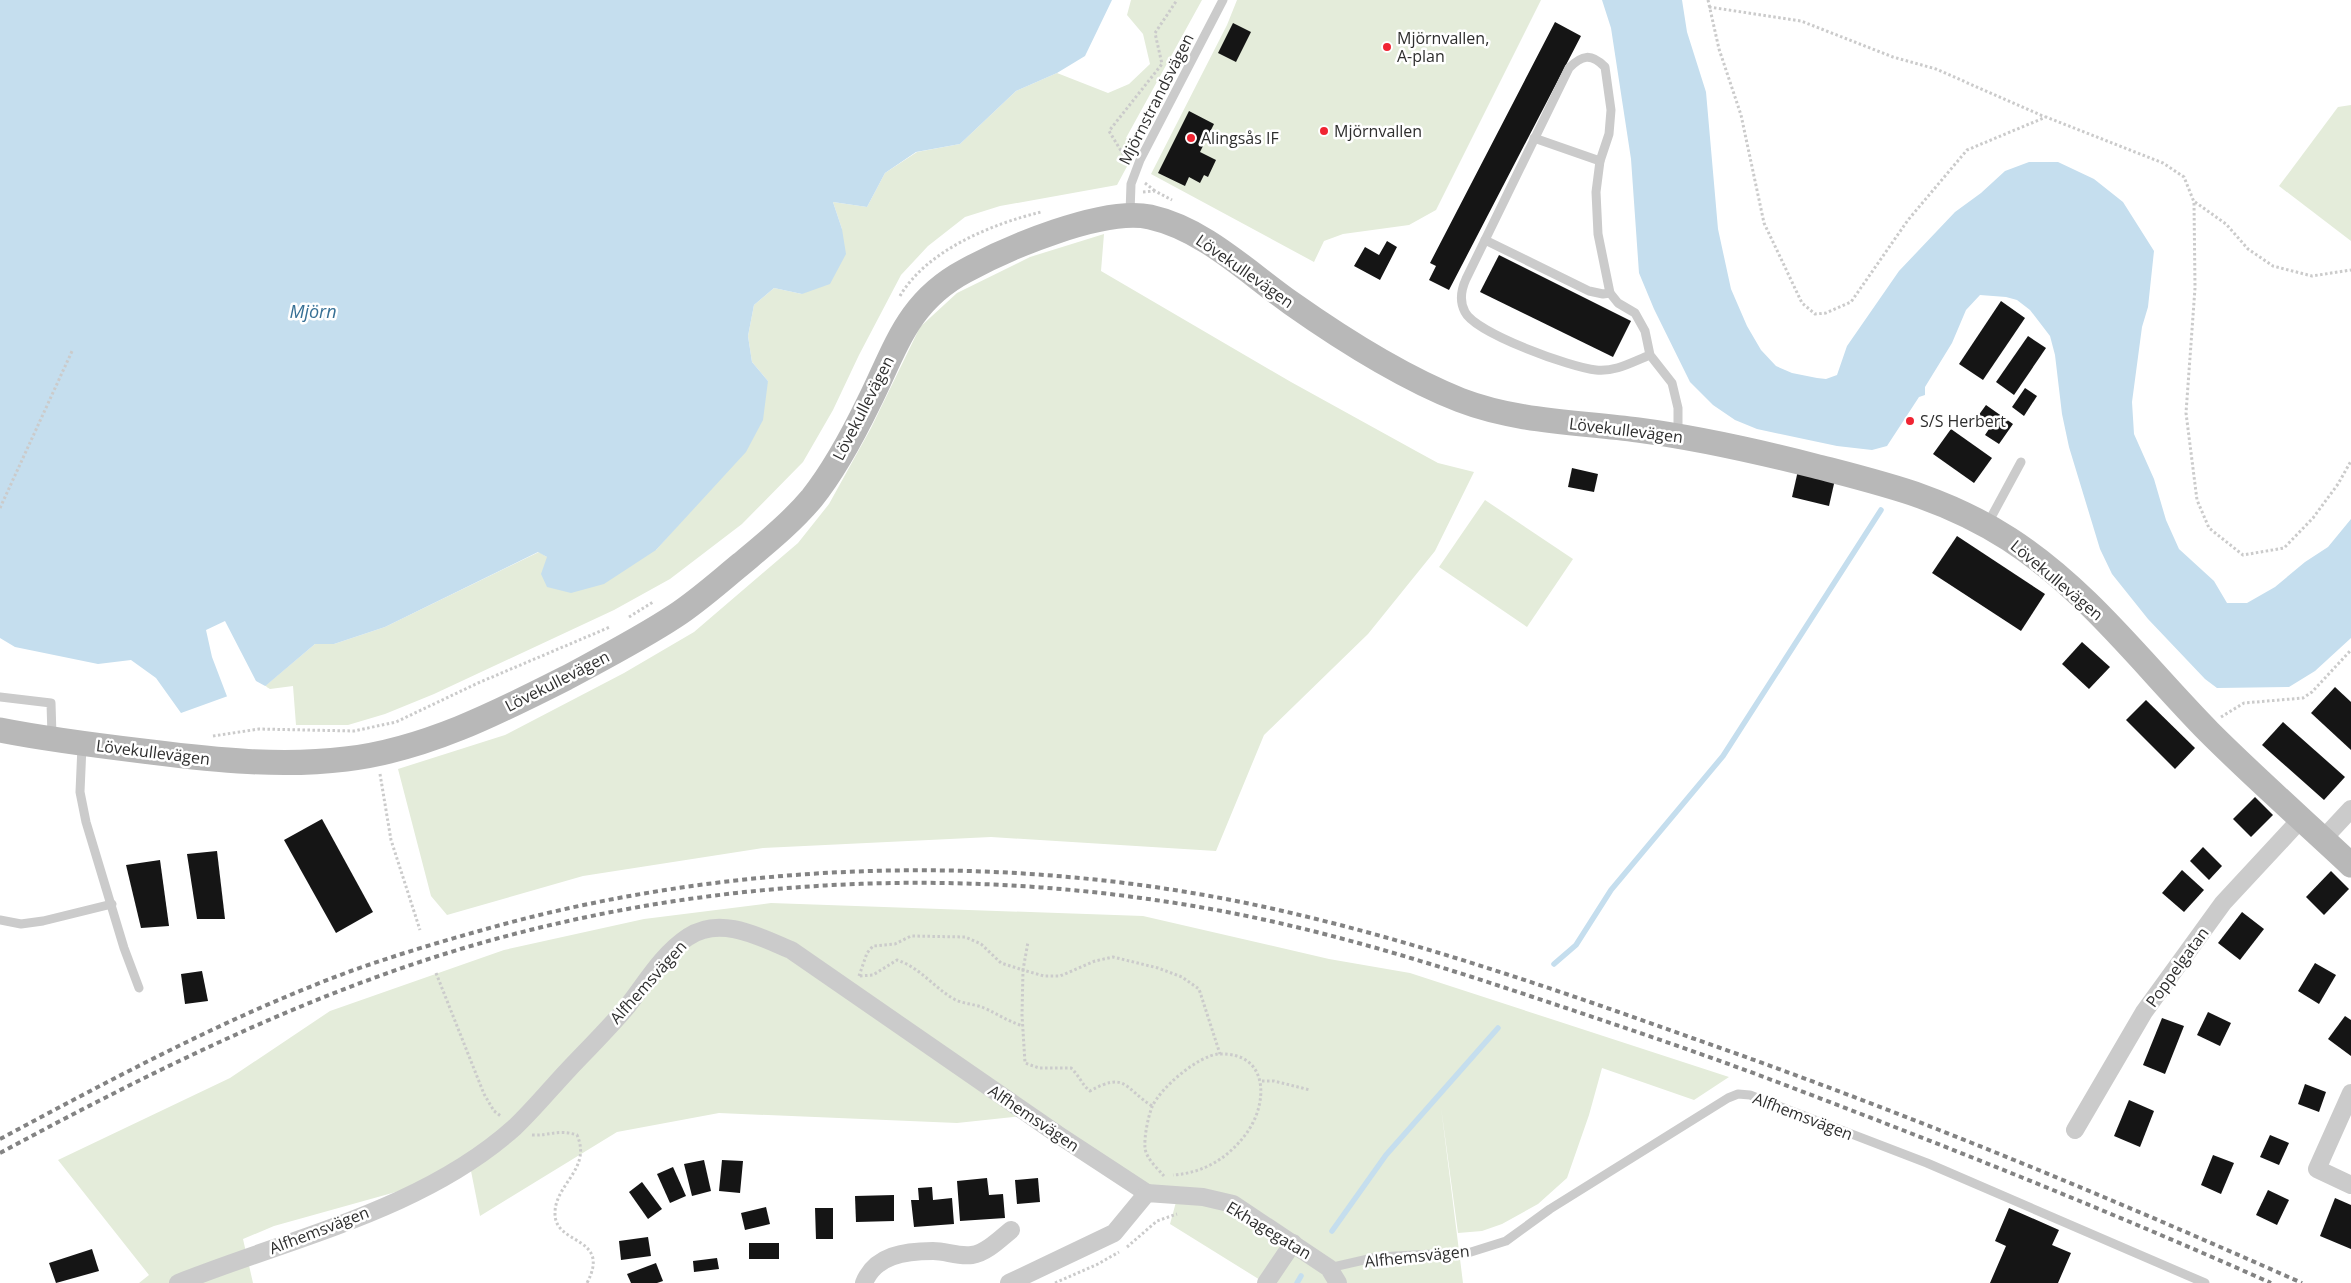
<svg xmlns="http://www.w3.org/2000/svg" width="2351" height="1283" font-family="'Open Sans',sans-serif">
<rect width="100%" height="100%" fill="#fff"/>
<g fill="#e4ecda">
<path d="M1131 0H1202L1126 138 1138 146 1117 185 1000 206 965 217 928 246 901 275 859 355 833 410 803 462 742 524 670 579 614 610 434 694 385 714 348 725H296L293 686 270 689 265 686 315 644H334L385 627 539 552 547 557 656 550 696 505 768 381 752 362 748 336 754 305 774 288 802 294 842 229 833 202 867 207 885 173 917 152 960 144 1016 91 1057 73 1108 93 1129 84 1150 64 1143 34 1127 15Z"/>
<path d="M1237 0H1541L1436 210 1409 225 1343 234 1324 241 1314 262 1151 174 1227 25Z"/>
<path d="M2351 105V241L2279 186 2338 107Z"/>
<path d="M1104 234 1101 271 1291 382 1416 451 1438 463 1474 472 1435 551 1368 634 1264 735 1216 851 991 837 763 848 583 876 447 915 431 896 398 769 505 735 624 673 694 632 798 543 829 504 871 428 920 327 957 293 1030 257Z"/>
<path d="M1485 500 1573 559 1527 627 1439 567Z"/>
<path d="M771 903 1143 916 1329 959 1410 973 1729 1077 1694 1100 1602 1068 1589 1115 1567 1178 1538 1204 1502 1224 1482 1231 1458 1233 1441 1107 1463 1283H1265L1170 1224 1176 1202 1040 1114 957 1123 719 1113 617 1132 480 1216 471 1171 274 1226 243 1239 253 1283H139L149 1275 58 1160 230 1078 330 1011 504 950 644 919Z"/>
</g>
<g fill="#c5deee">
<path d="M0 0H1112L1085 56 1057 73 1016 91 960 144 916 152 885 173 867 207 833 202 842 229 846 254 830 284 802 294 774 288 754 305 748 336 752 362 768 381 763 420 746 452 656 550 604 584 571 593 547 587 541 574 547 557 538 552 385 627 334 644H315L263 688 228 696 181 713 156 678 131 660 98 664 15 647 0 638Z"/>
<path d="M1602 0H1682L1687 32 1706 92 1718 229 1731 289 1747 326 1761 350 1776 366 1792 373 1817 378 1826 379 1837 375 1847 346 1899 271 1955 212 1981 193 2005 171 2029 162H2058L2094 179 2123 202 2154 251 2148 307 2142 327 2132 402 2134 434 2154 479 2166 520 2179 549 2214 581 2227 603H2247L2275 587 2305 562 2328 547 2351 519V638L2315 671 2289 687 2217 688 2205 679 2148 619 2112 574 2100 549 2069 447 2062 414 2055 355 2050 336 2030 310 2017 300 2006 297 1980 295 1966 310 1952 343 1925 387V395L1919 397 1887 446 1872 450 1837 446 1757 429 1735 420 1713 405 1690 382 1654 309 1639 273 1631 159 1611 28Z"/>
</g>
<path fill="#fff" d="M225 621 256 681 267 687 264 690 228 699 212 657 206 630Z"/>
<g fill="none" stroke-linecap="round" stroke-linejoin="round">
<g stroke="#c5deee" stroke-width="5.5">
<path d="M1554 964 1576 945 1611 890 1723 756 1881 510"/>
<path d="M1332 1231 1386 1155 1498 1028"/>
<path d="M1297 1283 1301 1276"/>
</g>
</g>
<g fill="#151515">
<path d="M1555 22 1581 36 1449 290 1429 280 1436 266 1430 263Z"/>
<path d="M1233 23 1251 32 1236 62 1218 53Z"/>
<path d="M1189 111 1214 124 1200 152 1216 160 1208 177 1204 175 1200 183 1189 177 1185 186 1158 173Z"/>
<path d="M1387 241 1397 247 1380 280 1354 266 1365 247 1379 255Z"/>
<path d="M1499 255 1631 321 1613 357 1480 292Z"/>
<path d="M2001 301 2025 318 1983 380 1959 364Z"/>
<path d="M2028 336 2046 348 2014 395 1996 382Z"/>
<path d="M2025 388 2037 396 2024 416 2012 407Z"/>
<path d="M1986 405 2013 424 1999 444 1985 435 1991 426 1978 416Z"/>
<path d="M1951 429 1992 458 1974 483 1933 454Z"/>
<path d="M1799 466 1836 475 1829 506 1792 497Z"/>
<path d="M1572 468 1598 474 1594 492 1568 487Z"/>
<path d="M1957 536 2045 594 2021 631 1932 573Z"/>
<path d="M2082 642 2110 667 2089 689 2062 664Z"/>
<path d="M2335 687 2351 702V750L2311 713Z"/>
<path d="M2146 700 2195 748 2175 769 2126 720Z"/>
<path d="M2283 722 2345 777 2324 800 2262 745Z"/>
<path d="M2255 797 2273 815 2251 837 2233 819Z"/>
<path d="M322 819 373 912 336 933 284 840Z"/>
<path d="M2203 847 2222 866 2209 880 2190 861Z"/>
<path d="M217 851 225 919H197L187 854Z"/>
<path d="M160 860 169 926 141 928 126 865Z"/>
<path d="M2182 870 2204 890 2184 912 2162 893Z"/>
<path d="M2331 871 2349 889 2324 915 2306 897Z"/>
<path d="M2242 912 2264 929 2240 960 2218 943Z"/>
<path d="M2315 963 2336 975 2319 1004 2298 991Z"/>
<path d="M202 971 208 1001 185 1004 181 974Z"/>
<path d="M2208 1012 2231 1023 2220 1046 2197 1035Z"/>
<path d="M2345 1016 2351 1020V1056L2328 1039Z"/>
<path d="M2162 1018 2184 1026 2165 1074 2143 1065Z"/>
<path d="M2305 1084 2326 1092 2319 1112 2298 1104Z"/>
<path d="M2129 1100 2154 1111 2140 1147 2114 1136Z"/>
<path d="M2270 1135 2289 1143 2279 1165 2260 1157Z"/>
<path d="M2213 1155 2234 1163 2221 1194 2201 1185Z"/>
<path d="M704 1160 711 1191 692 1196 684 1164Z"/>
<path d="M722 1160 743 1161 740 1193 719 1191Z"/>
<path d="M673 1167 686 1196 670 1203 657 1174Z"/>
<path d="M987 1178 989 1195 1003 1194 1005 1218 960 1221 957 1181Z"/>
<path d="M1038 1178 1040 1202 1017 1204 1015 1180Z"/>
<path d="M642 1182 662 1209 648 1219 629 1192Z"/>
<path d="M932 1187 933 1200 952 1198 954 1224 914 1227 911 1200H919L918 1188Z"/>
<path d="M2268 1190 2289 1200 2277 1225 2256 1215Z"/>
<path d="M894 1195V1221L856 1222 855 1196Z"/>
<path d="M2335 1198 2351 1205V1249L2320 1236Z"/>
<path d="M766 1207 770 1224 745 1230 741 1213Z"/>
<path d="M815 1208H833V1239H816Z"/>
<path d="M2009 1208 2059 1230 2052 1245 2071 1253 2058 1283H1990L2006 1246 1995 1241Z"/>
<path d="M648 1237 651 1256 621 1260 619 1241Z"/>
<rect x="749" y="1243" width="30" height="16"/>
<path d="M92 1249 99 1271 56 1283 49 1263Z"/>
<path d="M717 1258 719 1269 694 1272 693 1261Z"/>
<path d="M656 1263 663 1281 657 1283H631L627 1274Z"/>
</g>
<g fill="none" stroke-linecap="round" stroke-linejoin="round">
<g stroke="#cbcbcb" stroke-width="3" stroke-dasharray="2.5 2.5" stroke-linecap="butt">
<path d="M1708 0 1719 49 1741 115 1764 223 1802 303 1815 314 1826 313 1851 302 1908 220 1967 150 2046 117 2163 163 2184 177 2194 202 2195 288 2186 413 2197 500 2209 528 2243 555 2284 548 2313 518 2338 484 2351 461"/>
<path d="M1709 7 1801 21 1893 57 1936 69 2045 117"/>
<path d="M1126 159 1109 131 1162 64 1155 33 1177 0"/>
<path d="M1145 183 1155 191"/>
<path d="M1143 192 1155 191 1172 200"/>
<path d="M2195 202 2226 224 2248 249 2273 266 2312 276 2351 270"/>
<path d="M900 296C927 250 992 224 1041 212"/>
<path d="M0 508 73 349"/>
<path d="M629 617 653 602"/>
<path d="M2221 717 2244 703 2303 698 2312 692 2351 650"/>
<path d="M213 736 259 729 354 731 396 722 478 683 610 627"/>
<path d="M380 774 391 840 420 930"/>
<path d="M436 973 484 1094 494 1111 502 1117"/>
<path d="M859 976 867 953 873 946 895 944 911 936 965 937 981 944 1001 963 1023 970 1028 942"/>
<path d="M860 976 873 975 897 960C921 968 933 987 954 999 963 1004 975 1004 984 1008 998 1014 1007 1021 1023 1026"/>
<path d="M1262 1081H1274L1310 1090"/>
<path d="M1152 1106C1124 1088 1126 1071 1090 1091 1082 1085 1079 1075 1071 1068H1039L1025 1063 1022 1015 1023 970 1044 976H1060L1095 961 1113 957 1158 968 1182 977 1199 989 1220 1054"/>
<path d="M532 1135C549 1136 558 1129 577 1135 592 1169 555 1184 555 1213 554 1246 612 1235 587 1283"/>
<path d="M1164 1176C1157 1168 1146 1158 1145 1148 1144 1137 1148 1117 1152 1107 1160 1088 1199 1055 1219 1054 1269 1052 1269 1103 1246 1134 1228 1158 1204 1173 1173 1175"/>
<path d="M1127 1247 1157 1221 1177 1214"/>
<path d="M1055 1283 1098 1264 1119 1252"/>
</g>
<g stroke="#cbcbcb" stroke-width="9">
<path d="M1534 138 1600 161"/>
<path d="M1130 213 1131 184 1140 160 1223 0"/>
<path d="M1485 240 1589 291 1603 294 1610 293"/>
<path d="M1650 355C1632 362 1616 372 1596 370 1572 368 1475 333 1465 312 1459 301 1461 290 1466 279L1569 68C1582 55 1591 53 1605 67L1611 110 1609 134 1600 161 1596 192 1598 234 1610 293 1618 303 1635 313 1645 331 1650 355 1672 383 1678 408V435"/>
<path d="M1988 523 2021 462"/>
<path d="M0 697 51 703 52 736"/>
<path d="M82 746 80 792 86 822 124 948 139 988"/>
<path d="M0 920 21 924 43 921 112 904"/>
<path d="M1329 1268 1377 1257 1471 1252 1506 1241 1550 1209 1728 1098 1738 1094 1750 1095 1927 1163 2205 1283"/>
</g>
<g stroke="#cbcbcb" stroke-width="18">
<path d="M2323 839 2351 809"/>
<path d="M2351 1093 2317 1169 2351 1185"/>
<path d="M2075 1130 2144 1012 2223 903 2301 819"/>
<path d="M178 1283C290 1238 423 1210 515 1127 534 1109 551 1088 569 1069 588 1049 608 1029 626 1008 645 984 662 954 688 937 720 915 760 937 791 950L1057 1134 1147 1193"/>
<path d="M864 1283C875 1255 905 1251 933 1251 946 1251 958 1257 972 1255 986 1253 1000 1239 1011 1230"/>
<path d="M1009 1283 1114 1233 1147 1193 1203 1197 1233 1204 1329 1268 1338 1283"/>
<path d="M1266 1283 1293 1243"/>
</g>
<path stroke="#b8b8b8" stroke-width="25" d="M0 730C50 740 101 746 151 752 215 760 281 767 346 759 424 750 497 713 566 678 603 658 640 639 675 616 698 601 719 582 741 564 766 543 791 523 812 498 835 469 853 435 869 402 896 348 907 302 965 271 1007 248 1103 207 1150 217 1204 229 1247 272 1291 303 1342 339 1402 377 1460 400 1517 422 1578 422 1638 430 1698 438 1756 451 1815 466 1888 485 1945 498 2009 539 2088 590 2144 666 2209 732 2255 778 2304 821 2351 865"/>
<g stroke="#838383" stroke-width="4" stroke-dasharray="5 4" stroke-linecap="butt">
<path d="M0 1139C114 1078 229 1016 351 971 393 956 436 943 479 931 733 858 1016 851 1274 909 1416 941 1555 989 1692 1038 1899 1110 2102 1194 2302 1283"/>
<path d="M0 1153C169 1062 343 976 530 930 759 873 1000 868 1232 913 1334 933 1434 964 1533 997 1620 1026 1707 1055 1793 1088 1954 1149 2114 1213 2271 1283"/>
</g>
</g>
<g fill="#f02432" stroke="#fff" stroke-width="2">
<circle cx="1387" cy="47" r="5"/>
<circle cx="1324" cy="131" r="5"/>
<circle cx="1191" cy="138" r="5"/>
<circle cx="1910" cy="421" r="5"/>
</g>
<g text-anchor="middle" stroke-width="5" stroke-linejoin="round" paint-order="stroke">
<g font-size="16" fill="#2e2e2e" stroke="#fff" text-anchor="start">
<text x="1397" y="44">Mjörnvallen,<tspan x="1397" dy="18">A-plan</tspan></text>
<text x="1334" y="137">Mjörnvallen</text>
<text x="1201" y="144">Alingsås IF</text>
<text x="1920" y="427">S/S Herbert</text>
</g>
<g font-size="16" fill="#2e2e2e" stroke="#fff">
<text transform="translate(1156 99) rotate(-63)" y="6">Mjörnstrandsvägen</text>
<text transform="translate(1245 271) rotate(35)" y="6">Lövekullevägen</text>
<text transform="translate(863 408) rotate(-63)" y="6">Lövekullevägen</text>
<text transform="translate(1626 430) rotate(7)" y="6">Lövekullevägen</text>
<text transform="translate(2057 580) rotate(40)" y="6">Lövekullevägen</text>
<text transform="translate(557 681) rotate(-27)" y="6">Lövekullevägen</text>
<text transform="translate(153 752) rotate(7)" y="6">Lövekullevägen</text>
<text transform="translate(2177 967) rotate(-54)" y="6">Poppelgatan</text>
<text transform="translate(648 982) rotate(-48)" y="6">Alfhemsvägen</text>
<text transform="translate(1803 1116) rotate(21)" y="6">Alfhemsvägen</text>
<text transform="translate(1034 1118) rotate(34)" y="6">Alfhemsvägen</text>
<text transform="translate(319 1230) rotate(-21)" y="6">Alfhemsvägen</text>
<text transform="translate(1269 1230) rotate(31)" y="6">Ekhagegatan</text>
<text transform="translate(1417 1256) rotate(-6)" y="6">Alfhemsvägen</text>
</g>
<g font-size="18" font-style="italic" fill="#377095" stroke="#fff">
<text x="313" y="318">Mjörn</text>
</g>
</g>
</svg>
